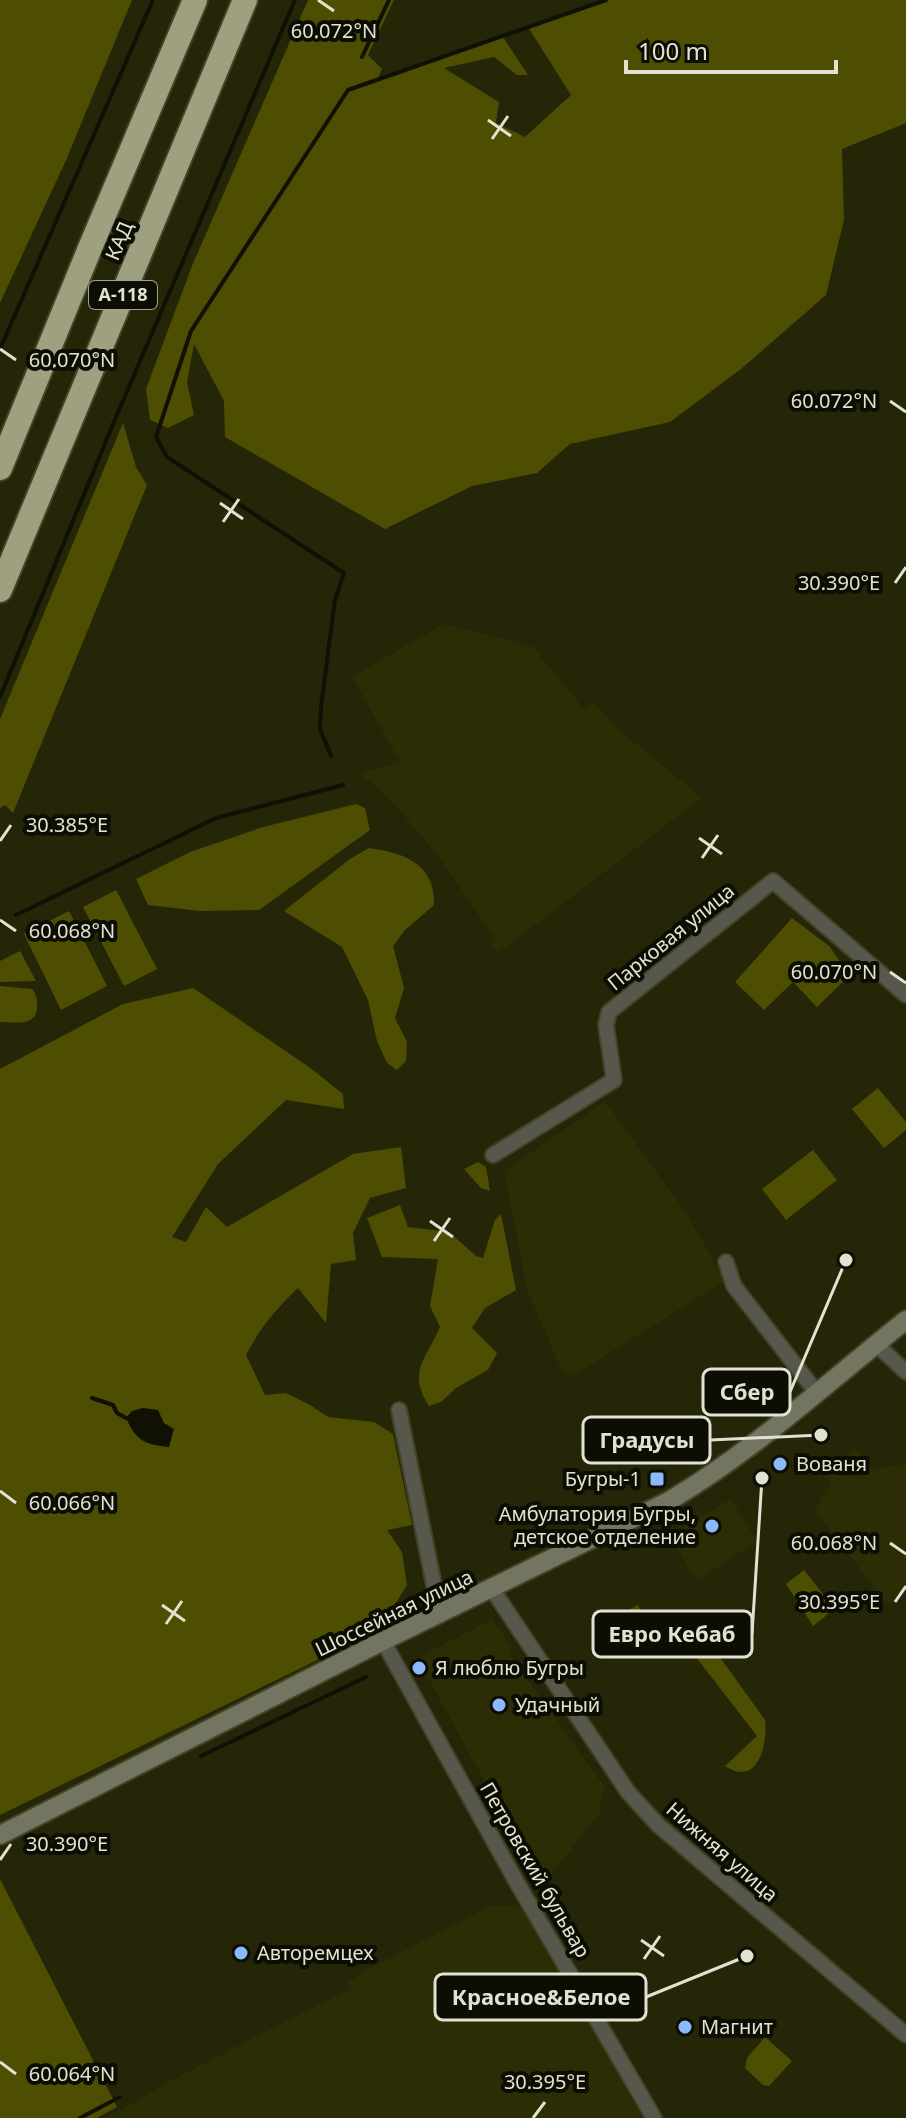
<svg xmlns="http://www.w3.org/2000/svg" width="906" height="2118" font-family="'Noto Sans',sans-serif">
<rect width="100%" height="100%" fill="#252508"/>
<g fill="#2c2c05">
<path d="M443 624 533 647 584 709 594 702 617 728 702 798 498 953 490 944 495 939 441 860 396 806 360 773 400 762 352 677Z"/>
<path d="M605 1101 687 1214 725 1281 573 1376 563 1373 527 1289 504 1171Z"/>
<path d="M855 1448 873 1469 906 1464V1588L888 1605 815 1511 826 1489 831 1485 824 1474Z"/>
<path d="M731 1499 757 1541 699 1579 691 1572 673 1540 681 1535 678 1530Z"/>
<path d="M492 1619 512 1647 508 1652 606 1789 599 1804 602 1810 546 1881 536 1876 420 1663 423 1655Z"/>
<path d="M492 1905 521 1906 643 2118H106L183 2074 350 1989 348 1983 359 1974Z"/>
</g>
<g fill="#4e4e03">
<path d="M0 0H132L67 158 0 303Z"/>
<path d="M308 0H394L368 55 382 69 376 82 503 37 528 75H517L494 57 444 68 499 102 496 123 525 137 571 95 528 27 607 0H906V123L842 149 844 220 826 295 741 369 670 422 570 444 537 473 472 486 385 529 225 437 224 401 194 344 187 382 194 415 168 428 150 420 146 389 192 266Z"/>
<path d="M123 423 136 467 147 485 13 813 5 805 0 808V719Z"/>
<path d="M356 804 365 808 370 830 259 910 200 911 148 905 136 879 190 852 263 827Z"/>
<path d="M369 848C404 853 435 863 434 905L405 930 393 946 404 988 395 1018 407 1042 406 1061 397 1070 387 1063 377 1041 368 1000 342 947 284 911 350 859Z"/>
<path d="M116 890 157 969 124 986 83 907Z"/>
<path d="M69 911 107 986 61 1010 24 934Z"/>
<path d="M792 918 829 946 850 975 817 1007 793 982 764 1010 735 982Z"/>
<path d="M20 951 36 981 0 982V961Z"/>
<path d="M0 986 32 989C37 995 37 999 37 1007 37 1027 14 1022 0 1022Z"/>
<path d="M193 988 309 1067 343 1094 344 1109 286 1100 218 1164 172 1237 186 1242 206 1207 227 1227 353 1154 401 1147 406 1188 370 1198 353 1233 356 1260 331 1264 326 1323 298 1288C276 1309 260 1328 246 1355L265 1395 286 1393 310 1405 328 1417 374 1422 393 1434 412 1525 387 1530 402 1552 407 1585 379 1630 0 1815V1069L123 1004Z"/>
<path d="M878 1088 906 1122V1130L884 1148 852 1109Z"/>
<path d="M813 1150 837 1180 786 1220 762 1189Z"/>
<path d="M478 1162 486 1167 490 1191 481 1188 464 1169Z"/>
<path d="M400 1205 408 1227 449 1232 476 1256 483 1258 495 1220 501 1214 516 1290 485 1308 472 1328 497 1353 488 1370 456 1388 441 1402 429 1406C407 1372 426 1359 440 1327L430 1306 438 1259 382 1257 367 1218Z"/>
<path d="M804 1570 831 1604 827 1615 813 1626 786 1584Z"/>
<path d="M638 1605 655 1636 627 1652 610 1620Z"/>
<path d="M693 1620 765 1720C768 1744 758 1788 725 1766L757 1736 678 1634Z"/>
<path d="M0 1879 117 2107 97 2118H0Z"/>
<path d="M765 2037 792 2061 769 2086 763 2085 745 2068 747 2058Z"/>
</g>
<path fill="#101004" d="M143 1408 158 1410 164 1423 174 1429 169 1447C146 1445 136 1441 126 1418L132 1411Z"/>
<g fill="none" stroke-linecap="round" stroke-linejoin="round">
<g stroke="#101004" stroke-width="4">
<path d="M362 57 389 0"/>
<path d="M0 349 153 0"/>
<path d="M0 697 116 417 295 0"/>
<path d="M331 756 320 729 321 707 335 600 344 573 167 457 156 437 191 331 348 90 606 0"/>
<path d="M16 915 216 818 343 785"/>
<path d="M0 923 2 922"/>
<path d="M92 1398 113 1405 117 1413 126 1418"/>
<path d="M201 1756 366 1677"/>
<path d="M80 2118 120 2097"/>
</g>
<g stroke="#434328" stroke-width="18">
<g id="street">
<path d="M493 1155 614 1080 606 1025 609 1012 773 881 906 995"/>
<path d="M726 1262 734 1286 817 1393"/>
<path d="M876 1344 906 1372"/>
<path d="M399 1410 440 1615"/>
<path d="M492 1589 628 1792 658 1825 906 2035"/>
<path d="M383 1641 516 1881 654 2118"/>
</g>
</g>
<g stroke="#434328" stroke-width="22">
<path id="secondary" d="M0 1835 383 1641 669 1501C755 1450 828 1382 906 1320"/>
</g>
<g stroke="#434328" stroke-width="28">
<g id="highway">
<path d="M0 468 90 248 195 0"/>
<path d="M0 590 245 0"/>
</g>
</g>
<use href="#street" stroke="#57584b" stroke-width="14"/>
<use href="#secondary" stroke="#747560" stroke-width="18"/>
<use href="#highway" stroke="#9fa080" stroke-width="24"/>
</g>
<path fill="none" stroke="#e1e2d1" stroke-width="3" d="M318 0 334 11M488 120 511 136M492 139 508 116M0 349 16 360M890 401 906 412M220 503 243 519M223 522 239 499M895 583 906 567M699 838 722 854M0 841 11 825M702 858 718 835M0 920 16 931M890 972 906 983M430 1221 453 1237M434 1241 450 1218M0 1491 16 1503M890 1543 906 1554M895 1602 906 1586M162 1605 185 1621M166 1624 182 1601M0 1860 11 1844M641 1940 664 1956M644 1959 660 1936M0 2062 16 2074M533 2118 545 2102"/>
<g fill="#8cb9fc" stroke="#0d0e03" stroke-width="3">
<circle cx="780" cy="1464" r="8"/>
<rect x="649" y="1471" width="16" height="16" rx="4"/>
<circle cx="712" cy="1526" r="8"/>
<circle cx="419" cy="1668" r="8"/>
<circle cx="499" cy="1705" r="8"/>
<circle cx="241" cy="1953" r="8"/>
<circle cx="685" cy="2027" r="8"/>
</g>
<g text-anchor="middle" stroke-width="8" stroke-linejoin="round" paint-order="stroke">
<rect fill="#0d0e03" stroke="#a1a293" stroke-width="2" x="89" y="281" width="68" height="28" rx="6"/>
<g font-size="18" font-weight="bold" fill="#e1e2d1">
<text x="123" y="301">А-118</text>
</g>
<g font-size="20" fill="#e1e2d1" stroke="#0d0e03">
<text transform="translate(119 241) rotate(-67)" y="7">КАД</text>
<text transform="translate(671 937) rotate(-39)" y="7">Парковая улица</text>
<text transform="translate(394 1613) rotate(-26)" y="7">Шоссейная улица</text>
<text transform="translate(722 1852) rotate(41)" y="7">Нижняя улица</text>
<text transform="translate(535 1870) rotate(60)" y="7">Петровский бульвар</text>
</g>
<g font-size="20" fill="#e1e2d1" stroke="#0d0e03" text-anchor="start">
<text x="796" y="1471">Вованя</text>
<text x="641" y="1486" text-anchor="end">Бугры-1</text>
<text x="696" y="1521" text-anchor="end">Амбулатория Бугры,<tspan x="696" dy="23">детское отделение</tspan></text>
<text x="435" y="1675">Я люблю Бугры</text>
<text x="515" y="1712">Удачный</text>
<text x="257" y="1960">Авторемцех</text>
<text x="701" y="2034">Магнит</text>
</g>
</g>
<g font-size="20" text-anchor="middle" fill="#e1e2d1" stroke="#0d0e03" stroke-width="8" stroke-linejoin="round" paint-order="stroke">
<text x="334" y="38">60.072°N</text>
<text x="72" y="367">60.070°N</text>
<text x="834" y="408">60.072°N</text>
<text x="839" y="590">30.390°E</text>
<text x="67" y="832">30.385°E</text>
<text x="72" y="938">60.068°N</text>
<text x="834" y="979">60.070°N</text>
<text x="72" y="1510">60.066°N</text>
<text x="834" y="1550">60.068°N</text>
<text x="839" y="1609">30.395°E</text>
<text x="67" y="1851">30.390°E</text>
<text x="72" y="2081">60.064°N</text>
<text x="545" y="2089">30.395°E</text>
</g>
<path fill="none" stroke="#e1e2d1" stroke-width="3" d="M846 1260L790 1392M821 1435L710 1440M762 1478L752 1634M747 1956L646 1997"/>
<g fill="#e1e2d1" stroke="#0d0e03" stroke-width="3">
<circle cx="846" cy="1260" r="8"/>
<circle cx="821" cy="1435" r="8"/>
<circle cx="762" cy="1478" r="8"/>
<circle cx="747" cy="1956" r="8"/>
</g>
<g fill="#0d0e03" stroke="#e1e2d1" stroke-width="3">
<rect x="703" y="1369" width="87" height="46" rx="8"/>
<rect x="583" y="1417" width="127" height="46" rx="8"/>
<rect x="593" y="1611" width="159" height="46" rx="8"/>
<rect x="435" y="1974" width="211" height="46" rx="8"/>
</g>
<g font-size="22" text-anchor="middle" font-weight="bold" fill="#e1e2d1">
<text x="747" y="1400">Сбер</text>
<text x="647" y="1448">Градусы</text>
<text x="672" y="1642">Евро Кебаб</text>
<text x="541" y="2005">Красное&amp;Белое</text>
</g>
<path d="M626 60v12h210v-12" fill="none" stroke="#e1e2d1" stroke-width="4"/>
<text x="638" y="60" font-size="24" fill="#e1e2d1" stroke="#0d0e03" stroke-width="6" paint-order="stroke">100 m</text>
</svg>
